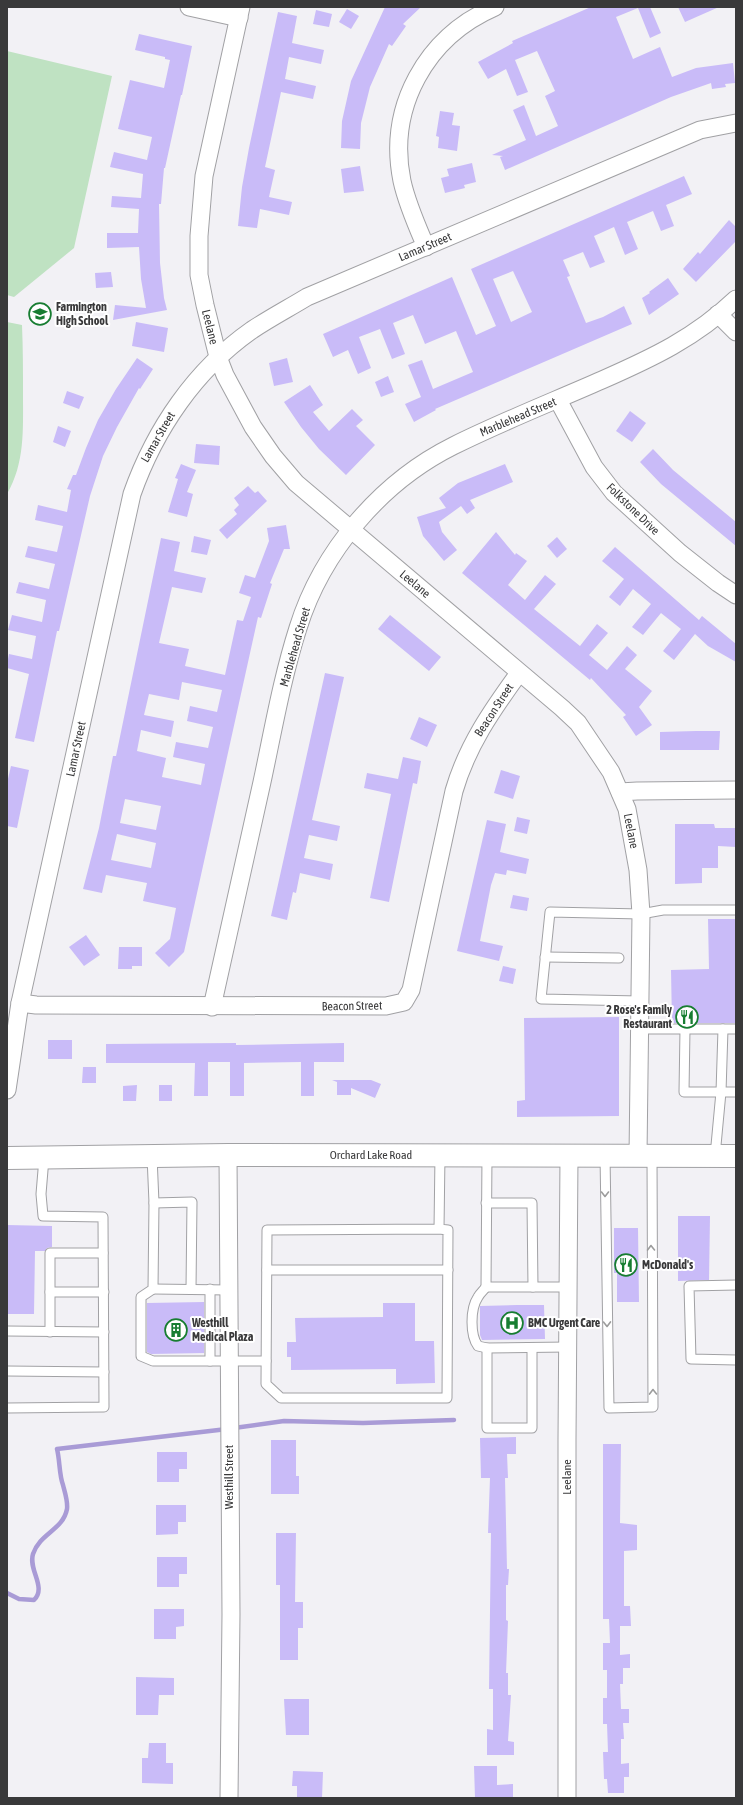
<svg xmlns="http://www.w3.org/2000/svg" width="743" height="1805" font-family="'Asap Condensed',sans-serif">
<rect width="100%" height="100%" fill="#f2f1f5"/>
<g fill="#bfe2c2">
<path d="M7 51 112 76 74 248 14 297 7 295Z"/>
<path d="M7 322 22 325C23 348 23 372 23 395 23 430 25 463 7 494Z"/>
</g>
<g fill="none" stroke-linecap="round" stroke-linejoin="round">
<g stroke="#a99bd6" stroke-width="4.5">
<path d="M234 1428 284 1421 363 1423 454 1420"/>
<path d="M7 1593 19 1599 34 1600C47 1587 28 1570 33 1554 40 1533 63 1530 67 1509 68 1501 65 1493 63 1485 59 1474 60 1461 57 1449L227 1429"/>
</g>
</g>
<g fill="#c9bbf8" fill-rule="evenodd">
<path d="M385 7H421L403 24 406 26 392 46 389 44 370 87 361 123 360 149 341 148 342 121 351 81Z"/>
<path d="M591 7H650L661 33 650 38 638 8 616 17 633 59 660 47 672 77 696 68 733 63 735 83 725 84 726 87 712 89 711 83 671 97 505 170 500 157 503 156 492 155 526 140 513 110 524 105 536 136 558 126 545 96 555 91 537 51 515 60 528 92 517 96 506 69 488 79 478 62 513 43 512 41Z"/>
<path d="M678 7H719L685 22Z"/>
<path d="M347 9 359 16 351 29 339 22Z"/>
<path d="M316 10 332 14 329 27 313 24Z"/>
<path d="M278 12 297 16 292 43 324 50 321 64 289 57 285 79 316 86 313 99 281 92 277 111 265 167 275 170 269 197 292 202 289 215 260 209 257 228 238 226 242 187 249 148Z"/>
<path d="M139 34 192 46 182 95H181L165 168H164L161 204H159L160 263 164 298 167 310 113 320 115 305 146 308 141 279 139 247 107 248V233H138L139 209 111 207 112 196 141 198 143 174 110 167 114 152 147 160 152 137 118 129 130 80 164 88 170 60 165 59V57L135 50Z"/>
<path d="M440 111 454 113 452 125 460 126 457 151 438 148 439 137 436 136Z"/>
<path d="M472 163 476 182 464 185 465 188 445 193 441 178 449 176 447 169Z"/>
<path d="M360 166 364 191 344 193 341 169Z"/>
<path d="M684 176 692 194 666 205 674 226 661 231 653 211 627 222 638 249 625 255 614 227 594 236 605 262 590 268 583 252 563 260 570 276 567 277 586 323 603 317 624 306 632 324 435 409 436 410 414 422 405 404 421 397 408 365 422 360 433 389 473 372 456 331 425 344 413 315 393 323 405 354 392 359 380 329 359 337 371 368 358 374 348 350 333 357 323 334 452 277 476 335 496 326 471 269ZM513 271 532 312 511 322 493 279Z"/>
<path d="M729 220 736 227V241L696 282 683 269 698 252 700 254Z"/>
<path d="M111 272 113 287 96 288 95 273Z"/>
<path d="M668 278 679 294 649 315 642 298 650 293 649 292Z"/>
<path d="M136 322 168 328 164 352 132 346Z"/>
<path d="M137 358 153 369 140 389 139 388 117 427 103 456 90 496 59 631H57L34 742 15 738 29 674 7 668V664L9 654 32 659 36 636 8 630 12 615 42 622 46 600 16 593 19 582 49 589 55 564 25 557 28 546 57 552 63 526 35 520 38 505 67 512 71 490 67 489 73 475H76L86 448 98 420 116 389Z"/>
<path d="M287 358 293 382 274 386 269 363Z"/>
<path d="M388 376 394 392 381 397 375 382Z"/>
<path d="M310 385 323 405 313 412 329 431 352 409 363 420 356 426 375 445 346 475 319 449 301 427 284 402Z"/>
<path d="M67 391 84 397 79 409 63 403Z"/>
<path d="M630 411 646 423 632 442 616 431Z"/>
<path d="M58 426 71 431 65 447 53 442Z"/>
<path d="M196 444 220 446 219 465 194 463Z"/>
<path d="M653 449 673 470 736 522V546L661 484 640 462Z"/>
<path d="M181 464 196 470 187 492 193 494 187 517 168 512 178 479 175 478Z"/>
<path d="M505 464 513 482 470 500 475 508 467 514 461 506 439 522 442 532 457 550 444 561 423 536 417 517 446 508 439 498 458 483Z"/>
<path d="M248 486 255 493 258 491 267 501 227 539 219 530 237 514 234 510 239 505 234 498Z"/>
<path d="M286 525 290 549H284L270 583 272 584 261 618 258 617 184 952 169 967 155 953 170 939 176 908 143 901 147 883 106 875 102 893 83 889 99 828 113 756H116L161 538 180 542 174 571 206 578 202 593 172 587 159 643 189 649 185 666 225 675 237 620 243 621 251 597 239 593 245 575 255 578 269 541 267 528ZM182 682 222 690 217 712 190 706 187 721 213 727 208 748 176 742 173 757 205 764 201 785 162 777 166 758 137 751 141 730 171 737 174 721 144 715 149 694 179 700ZM125 799 161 806 156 830 120 823ZM117 834 156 843 151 868 111 860Z"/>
<path d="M496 532 515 555 516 553 527 561 508 585 525 600 545 575 556 584 534 609 580 646 597 624 608 633 589 655 607 670 627 646 637 655 625 669 652 691 639 707 652 725 636 736 623 717 626 715 591 678 590 680 462 573Z"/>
<path d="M194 536 211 540 207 555 191 552Z"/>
<path d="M557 537 567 549 557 558 547 546Z"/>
<path d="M615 547 699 620 702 616 736 644V662L708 646 695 634 674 660 663 651 681 629 661 613 643 635 632 627 651 604 633 589 620 606 609 597 624 579 602 561Z"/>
<path d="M390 615 441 657 429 671 378 629Z"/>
<path d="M325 673 344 677 312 820 340 826 337 841 309 835 304 858 333 864 330 880 300 873 296 893 293 892 287 920 271 916Z"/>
<path d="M419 717 437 725 427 747 410 739Z"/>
<path d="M696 731H720L719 750H660V732Z"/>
<path d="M403 757 421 761 417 784 413 783 389 902 370 898 391 794 364 788 367 773 398 779Z"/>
<path d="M11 766 29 770 17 828 7 826V783Z"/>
<path d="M501 770 520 776 513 799 494 793Z"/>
<path d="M517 817 530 820 527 834 514 831Z"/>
<path d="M487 820 506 824 500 852 529 859 526 874 507 870 506 875 495 873 491 885 480 941 503 946 499 961 457 951Z"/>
<path d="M675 824H714L715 828H736V847L718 846V868H702V883L675 884Z"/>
<path d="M513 895 529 898 527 911 510 908Z"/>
<path d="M708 919H736V1023H672L671 970 709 969Z"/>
<path d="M86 935 100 955 84 966 69 947Z"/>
<path d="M119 947H142V966H132V969H118Z"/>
<path d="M503 966 516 969 513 984 499 981Z"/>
<path d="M619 1017V1116L517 1117V1101L525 1100 524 1018Z"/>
<rect x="48" y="1040" width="24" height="19"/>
<path d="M236 1043V1045L344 1043V1062H314V1096H301V1062L244 1063V1096H230V1062H208V1096H194L195 1063H106V1044Z"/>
<path d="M83 1067H96V1083H82Z"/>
<path d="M332 1080H371L381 1084 375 1098 351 1088V1095H337V1082Z"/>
<path d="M137 1085 136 1101H123V1086Z"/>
<rect x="159" y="1085" width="13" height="16"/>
<path d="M678 1216H710L709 1280 678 1281Z"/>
<path d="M7 1225 52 1226V1247L47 1248 45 1251H35L34 1314H7Z"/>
<path d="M614 1228H638L639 1302H617V1273H614Z"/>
<path d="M204 1302V1353L151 1354 147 1352V1303Z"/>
<path d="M383 1303H415V1341H434L435 1383 396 1384V1369L291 1370V1357H287V1342H296L295 1318 383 1317Z"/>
<path d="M517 1305H544L545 1339 482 1340 480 1335V1306Z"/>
<path d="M516 1437V1454H507L508 1478H505L507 1569H509L508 1585H506V1620L508 1621 506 1673H508V1695H511L508 1741 514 1742V1755H487V1729L493 1730V1689H489L491 1533H488L490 1478H481L480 1438Z"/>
<path d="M271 1440H296V1476H299V1494H271Z"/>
<path d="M603 1444H621L620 1523 637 1525V1550L624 1551V1606H630L631 1626H620V1655L630 1654V1668H623V1684H620L621 1709H629V1723H623L624 1739H621V1764L629 1763V1777H624V1793H608L607 1779H604L603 1752H608L607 1724H603V1698H607V1670H603V1643H610L609 1619H603Z"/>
<path d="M157 1452H187V1469H179V1482H157Z"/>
<path d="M156 1505H186V1522H178V1534L156 1535Z"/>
<path d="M276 1533H296L295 1602H303V1628H298V1660H280V1585H276Z"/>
<path d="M157 1557H187V1574H179V1587H157Z"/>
<path d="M154 1609H184V1626L176 1627V1639H154Z"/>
<path d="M136 1677 174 1678V1695H159L158 1715H136Z"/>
<path d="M284 1699H309V1735H286Z"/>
<path d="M149 1743H166V1763H173V1784L142 1783V1758H148Z"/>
<path d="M474 1766H497V1785L513 1784V1798H475Z"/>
<path d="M293 1771 323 1772 322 1798H297V1786H292Z"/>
</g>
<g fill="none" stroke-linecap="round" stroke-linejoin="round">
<g stroke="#a1a1a4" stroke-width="11">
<g id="service">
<path d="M545 957 619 958"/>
<path d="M640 1001 541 999 550 912 641 914 663 910H736"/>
<path d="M640 1029H736"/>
<path d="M685 1029 684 1092H721L723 1029"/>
<path d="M487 1155 486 1287H569"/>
<path d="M605 1155 609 1408 653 1407 652 1156"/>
<path d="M152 1156 154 1203 153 1289 141 1297V1356L153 1361H266"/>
<path d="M715 1156 721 1092H736"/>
<path d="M154 1203 192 1202 191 1289"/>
<path d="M486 1203H532L533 1287"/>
<path d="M439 1229 448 1230 447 1398H281L266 1384 267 1230 439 1229 440 1155"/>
<path d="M267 1270H448"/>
<path d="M736 1285 689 1286 691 1359 736 1360"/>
<path d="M486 1287C484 1290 480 1293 478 1297 470 1309 470 1335 478 1346L487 1348 568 1347"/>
<path d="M153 1289 229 1290"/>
<path d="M50 1292H104"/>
<path d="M7 1331 104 1332"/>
<path d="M50 1332V1253H103"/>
<path d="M487 1348V1428H532V1348"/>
<path d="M210 1361V1289"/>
<path d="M7 1371 104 1372"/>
<path d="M7 1408 104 1407 103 1217 43 1216 41 1194 44 1158"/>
</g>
</g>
<g stroke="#a1a1a4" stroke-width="19">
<g id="minor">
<path d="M189 7 239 18"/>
<path d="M241 7 204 176 199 236V275L205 305 218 357 225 375 253 427 273 456 296 483 562 708 578 723 611 772 627 809 638 870 641 914 638 1156"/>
<path d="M426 247C417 226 407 204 402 181 387 107 426 37 495 7"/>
<path d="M718 314 736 332"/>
<path d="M558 400 594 467 614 493 680 553 718 583 736 595"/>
<path d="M620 792 637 791 736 790"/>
<path d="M20 1003 36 1005 386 1006 404 1002 411 990 454 791C467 746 492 710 519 673"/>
<path d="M212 1007C229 932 246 857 262 782 273 731 282 678 298 628 322 551 381 482 453 446 501 422 552 402 602 380 652 358 695 338 736 299"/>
<path d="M7 1090 20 1003 132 494C155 429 195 370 252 330 270 318 289 308 307 297L700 130 736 123"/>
<path d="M228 1155 231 1614 229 1798"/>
<path d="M567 1798V1440L569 1156"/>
</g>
</g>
<g stroke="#a1a1a4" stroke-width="24">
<path id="secondary" d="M7 1158 228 1155 736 1156"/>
</g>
<use href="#service" stroke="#fff" stroke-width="9"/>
<use href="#minor" stroke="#fff" stroke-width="17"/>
<use href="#secondary" stroke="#fff" stroke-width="22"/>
</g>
<defs><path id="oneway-chevron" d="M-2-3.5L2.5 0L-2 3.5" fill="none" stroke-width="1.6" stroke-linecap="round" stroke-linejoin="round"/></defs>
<g stroke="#9c9c9c">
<use href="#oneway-chevron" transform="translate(605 1194) rotate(90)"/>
<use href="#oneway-chevron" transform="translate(651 1248) rotate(-91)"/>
<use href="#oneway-chevron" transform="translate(607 1324) rotate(89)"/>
<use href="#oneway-chevron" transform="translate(653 1392) rotate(-91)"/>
</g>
<defs>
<g id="school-ring" transform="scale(1.15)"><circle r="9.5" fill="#fff" stroke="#177d31" stroke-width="1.5"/><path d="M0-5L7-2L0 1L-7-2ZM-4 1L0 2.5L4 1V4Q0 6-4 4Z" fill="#177d31"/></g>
<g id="restaurant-ring" transform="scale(1.15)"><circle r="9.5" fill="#fff" stroke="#177d31" stroke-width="1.5"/><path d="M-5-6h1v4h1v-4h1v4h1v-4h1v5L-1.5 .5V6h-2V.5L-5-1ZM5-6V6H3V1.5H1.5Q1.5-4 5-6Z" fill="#177d31"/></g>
<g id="hospital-ring" transform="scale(1.15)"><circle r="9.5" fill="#fff" stroke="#177d31" stroke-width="1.5"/><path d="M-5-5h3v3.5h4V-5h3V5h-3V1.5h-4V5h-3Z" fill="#177d31"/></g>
<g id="building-ring" transform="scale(1.15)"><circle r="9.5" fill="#fff" stroke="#177d31" stroke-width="1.5"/><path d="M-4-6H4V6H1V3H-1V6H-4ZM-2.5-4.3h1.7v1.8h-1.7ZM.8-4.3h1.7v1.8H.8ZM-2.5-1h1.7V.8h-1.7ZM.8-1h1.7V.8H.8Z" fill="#177d31"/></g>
</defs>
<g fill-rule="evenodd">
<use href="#school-ring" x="40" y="314"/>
<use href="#restaurant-ring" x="687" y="1017"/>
<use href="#restaurant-ring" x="626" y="1265"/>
<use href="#hospital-ring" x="512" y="1323"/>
<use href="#building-ring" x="176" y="1330"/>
</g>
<g text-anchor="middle" stroke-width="4" stroke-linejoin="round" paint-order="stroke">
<g font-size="12" fill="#39393a" stroke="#fff">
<text transform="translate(425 247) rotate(-23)" y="4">Lamar Street</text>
<text transform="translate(210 327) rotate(76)" y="4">Leelane</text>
<text transform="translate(518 417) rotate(-23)" y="4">Marblehead Street</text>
<text transform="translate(158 437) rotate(-60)" y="4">Lamar Street</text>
<text transform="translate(633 509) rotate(44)" y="4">Folkstone Drive</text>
<text transform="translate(415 584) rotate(40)" y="4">Leelane</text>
<text transform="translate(295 647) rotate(-74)" y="4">Marblehead Street</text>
<text transform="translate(494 710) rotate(-57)" y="4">Beacon Street</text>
<text transform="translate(76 749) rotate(-78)" y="4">Lamar Street</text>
<text transform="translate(631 831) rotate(79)" y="4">Leelane</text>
<text transform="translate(352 1006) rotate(-1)" y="4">Beacon Street</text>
<text x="371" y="1159">Orchard Lake Road</text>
<text transform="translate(229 1477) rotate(-90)" y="4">Westhill Street</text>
<text transform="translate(567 1477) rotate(-90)" y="4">Leelane</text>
</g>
<g font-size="12" font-weight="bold" fill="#39393a" stroke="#fff" text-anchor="start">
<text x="56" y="311">Farmington<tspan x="56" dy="14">High School</tspan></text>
<text x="672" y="1014" text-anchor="end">2 Rose's Family<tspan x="672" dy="14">Restaurant</tspan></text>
<text x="642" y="1269">McDonald's</text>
<text x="192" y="1327">Westhill<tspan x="192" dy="14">Medical Plaza</tspan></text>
<text x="528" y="1327">BMC Urgent Care</text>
</g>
</g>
<rect width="743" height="1805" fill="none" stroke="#39393a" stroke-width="16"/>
</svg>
